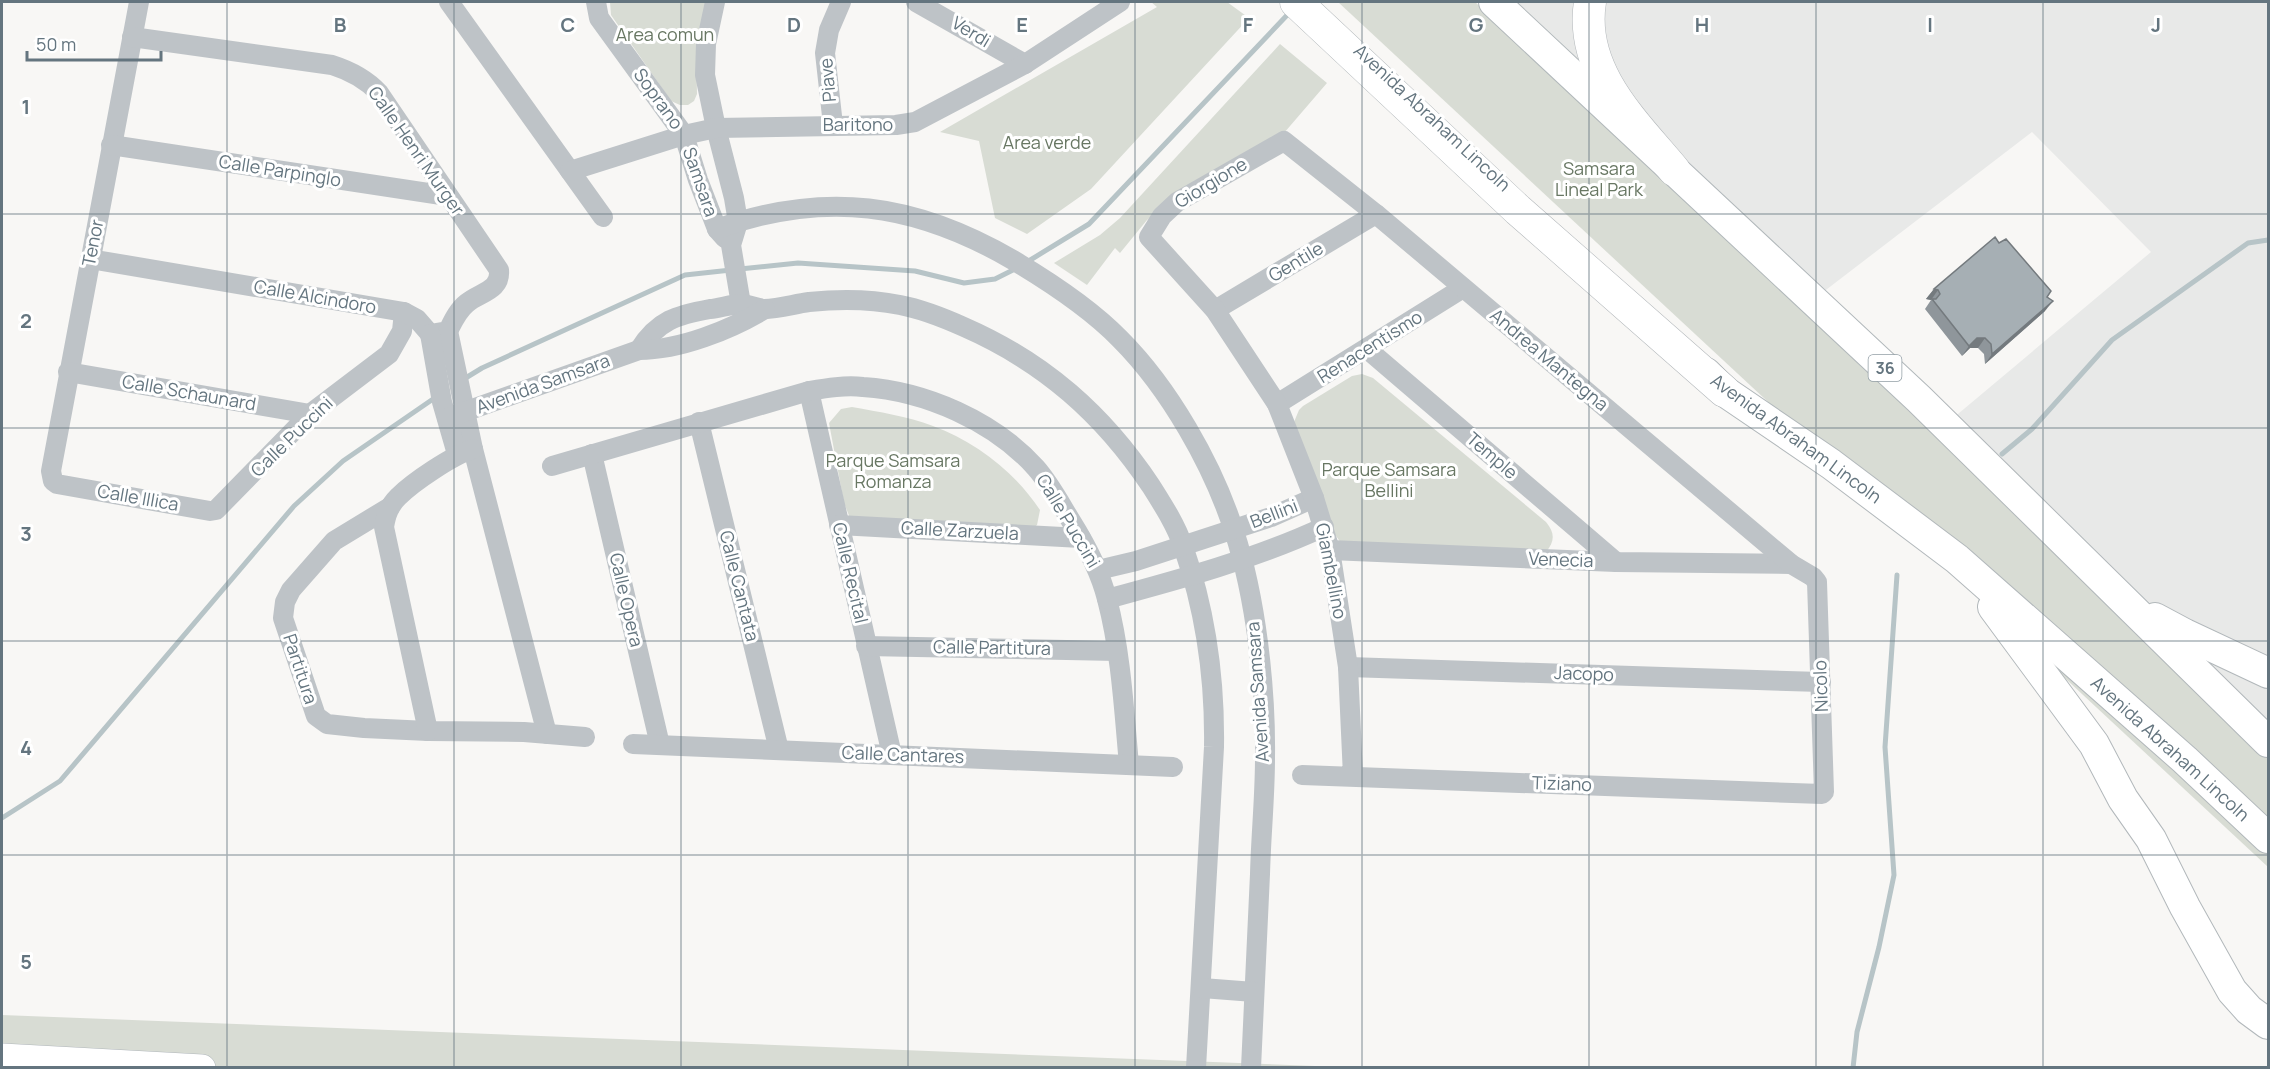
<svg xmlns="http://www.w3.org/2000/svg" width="2270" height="1069" font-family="Manrope,sans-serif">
<rect width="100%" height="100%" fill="#f8f7f5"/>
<path fill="#e8e9e8" d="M1502 2H2268V729L1946 424 2151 252 2032 132 1818 296Z"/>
<g fill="#d8dcd4">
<path d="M610 2H708L696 39 697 94 694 101 688 105H680L671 101 611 15Z"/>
<path d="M1151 2H1227L1249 18 1091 189 1027 234 995 218 979 141 940 132 1157 7Z"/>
<path d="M1338 2H1475L1636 147 2268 752V867Z"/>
<path d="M1280 44 1327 83 1284 133 1158 211 1147 220 1120 253 1115 248 1087 285 1054 263 1100 235 1120 218Z"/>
<path d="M1362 374 1373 378 1546 522C1555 533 1555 541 1546 552L1341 543 1334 533 1294 422 1299 410 1303 406 1352 376Z"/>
<path d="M852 407C879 412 907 416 933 426 976 442 1015 472 1040 510L1037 525 1031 530 850 518 844 503 829 423 841 409Z"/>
<path d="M2 1015 1341 1067 2 1068Z"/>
</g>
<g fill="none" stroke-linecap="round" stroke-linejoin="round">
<g stroke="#b7c4c7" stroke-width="5">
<path d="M1027 262 1089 224 1291 11"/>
<path d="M740 269 798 263 915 271 964 283 995 279 1017 268"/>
<path d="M464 379 482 368 685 275 731 270"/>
<path d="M2002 454 2032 429 2112 340 2248 243 2268 240"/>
<path d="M2 818 60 781 294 506 343 461 436 397"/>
<path d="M1853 1068 1857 1032 1879 947 1894 875 1885 747 1897 575"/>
</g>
<g stroke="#b1b7bb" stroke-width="28">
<path id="secondary" d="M2 1057 202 1068"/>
</g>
<g stroke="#b2b8bb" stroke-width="32">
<g id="primary">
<path d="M1494 2 1919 399 2268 742"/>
<path d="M1706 373 1724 391 1831 464 1957 559 2185 760 2268 838"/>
<path d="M1993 607 2094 744 2123 799 2151 839 2185 907 2232 991 2249 1010 2268 1024"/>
<path d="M2155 618 2185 634 2268 673"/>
</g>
</g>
<g stroke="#b2b7ba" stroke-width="33">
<g id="trunk">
<path d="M1296 2 1518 210 1724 391"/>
<path d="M1590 2C1579 71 1634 122 1674 170"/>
</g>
</g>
<g stroke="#bec3c7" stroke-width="20">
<path d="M139 2 51 471 53 481 57 484 210 511 216 510 310 414 389 354 402 331 404 312"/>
<path d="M449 2 603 217"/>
<path d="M596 2 599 18 684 135 698 180 717 229 725 238"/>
<path d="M715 2 706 44 705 75 716 128 734 198 738 222 731 245 743 316"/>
<path d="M916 2 1025 64"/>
<path d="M833 125 825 53 829 30 841 2"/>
<path d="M111 145 448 196"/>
<path d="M570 171 684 135 716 128 896 125 915 122 1025 64 1120 2"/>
<path d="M717 229C825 190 915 203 1013 260 1050 282 1090 308 1120 339 1169 388 1213 465 1234 531 1256 598 1266 688 1265 758 1265 797 1261 835 1260 874 1257 938 1254 1003 1251 1068"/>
<path d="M90 259 404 312 417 319 430 334 448 331C453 321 458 310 467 303 480 292 501 291 499 270L379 93C366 79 351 71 332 65L132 37"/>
<path d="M1215 310 1376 214"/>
<path d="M448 331 473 449 547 734"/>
<path d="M430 334 442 402 457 454"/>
<path d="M1367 349 1616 562"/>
<path d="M639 350C658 320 677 315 710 309 720 308 732 304 742 304 749 305 757 308 764 309 779 309 794 304 809 302 839 299 870 299 900 305 921 309 944 318 964 327 1044 362 1103 414 1151 486 1163 505 1176 525 1183 546 1205 609 1215 680 1214 747L1196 1068"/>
<path d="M68 372 310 414"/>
<path d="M809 391 892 755"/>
<path d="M1277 404 1463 288"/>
<path d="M447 418 639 350C680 350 730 330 765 309"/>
<path d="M699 422 779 750"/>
<path d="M592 454 660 745"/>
<path d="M552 466 809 391C827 388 845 385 863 387 925 391 994 421 1036 468 1050 484 1060 503 1071 521 1086 545 1100 571 1107 599 1121 652 1124 710 1129 765"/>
<path d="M390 507 334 541 291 590 285 602 283 618 316 716 327 724 364 728 428 731 524 732 585 737"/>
<path d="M839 525 1081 538"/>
<path d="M1330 550 1616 562 1791 564"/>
<path d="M1098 570 1136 561 1271 517 1314 498"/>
<path d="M1107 599C1181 579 1255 559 1324 527"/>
<path d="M866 646 1117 651"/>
<path d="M1348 667 1821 682"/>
<path d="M428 731 384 527C386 515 389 506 398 497 413 482 453 455 473 449"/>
<path d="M633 744 1173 767"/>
<path d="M1302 775 1822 794 1824 792 1817 582 1813 577 1791 564 1376 214 1284 141 1177 202 1162 216 1149 237 1215 310 1277 404 1314 498 1330 550 1348 667 1353 776"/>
<path d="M1202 988 1254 992"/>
</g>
<use href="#secondary" stroke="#fff" stroke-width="27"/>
<use href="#primary" stroke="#fff" stroke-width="30"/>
<use href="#trunk" stroke="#fff" stroke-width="32"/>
</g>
<path fill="#8f969b" d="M1999 243 2045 311 1985 364 1984 354 1978 348H1970L1962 356 1925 309 1931 300 1926 299 1934 289Z"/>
<g fill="#747a7e">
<path d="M1934 289 1938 290 1931 300 1926 299Z"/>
<path d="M2053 301 2045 311 1985 364 1992 354Z"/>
<path d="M1977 338H1985L1978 348H1970L1962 356 1969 346Z"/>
</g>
<path fill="#a6afb4" stroke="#747a7e" stroke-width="1.5" d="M1995 237 1999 243 2006 239 2051 291 2047 297 2053 301 1992 354 1991 344 1985 338H1977L1969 346 1932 299H1936L1940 294 1938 290 1934 289Z"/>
<path fill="none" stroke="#64757f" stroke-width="1.5" stroke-opacity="0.55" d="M227 2V1068M454 2V1068M681 2V1068M908 2V1068M1135 2V1068M1362 2V1068M1589 2V1068M1816 2V1068M2043 2V1068M2 214H2268M2 428H2268M2 641H2268M2 855H2268"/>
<g text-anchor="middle" stroke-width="6" stroke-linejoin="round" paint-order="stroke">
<rect fill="#fff" stroke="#929ea5" stroke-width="1.5" x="1868.5" y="355" width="33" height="26" rx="4.5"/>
<g font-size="16" font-weight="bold" fill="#64757f">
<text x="1885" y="374">36</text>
</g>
<g font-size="18" fill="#64757f" stroke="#fff">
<text transform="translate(971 32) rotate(31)" y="6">Verdi</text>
<text transform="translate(828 80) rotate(-95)" y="6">Piave</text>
<text transform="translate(658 99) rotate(54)" y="6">Soprano</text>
<text transform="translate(1432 118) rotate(43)" y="6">Avenida Abraham Lincoln</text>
<text x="858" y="131">Baritono</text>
<text transform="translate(416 151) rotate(55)" y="6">Calle Henri Murger</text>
<text transform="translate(280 171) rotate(9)" y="6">Calle Parpinglo</text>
<text transform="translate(700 182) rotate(71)" y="6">Samsara</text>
<text transform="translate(1211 183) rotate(-31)" y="6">Giorgione</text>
<text transform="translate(93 243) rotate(-79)" y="6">Tenor</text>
<text transform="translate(1296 262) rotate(-31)" y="6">Gentile</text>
<text transform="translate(315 297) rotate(10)" y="6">Calle Alcindoro</text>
<text transform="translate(1370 347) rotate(-32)" y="6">Renacentismo</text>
<text transform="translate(1549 360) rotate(40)" y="6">Andrea Mantegna</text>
<text transform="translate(543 384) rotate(-20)" y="6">Avenida Samsara</text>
<text transform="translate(189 393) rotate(10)" y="6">Calle Schaunard</text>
<text transform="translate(292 437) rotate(-44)" y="6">Calle Puccini</text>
<text transform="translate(1796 439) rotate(36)" y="6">Avenida Abraham Lincoln</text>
<text transform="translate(1492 456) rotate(41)" y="6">Temple</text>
<text transform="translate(138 498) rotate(10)" y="6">Calle Illica</text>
<text transform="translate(1274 514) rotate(-21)" y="6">Bellini</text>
<text transform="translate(1068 521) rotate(59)" y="6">Calle Puccini</text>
<text transform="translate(960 531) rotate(3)" y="6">Calle Zarzuela</text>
<text transform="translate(1561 560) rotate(2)" y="6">Venecia</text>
<text transform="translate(1331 571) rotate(79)" y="6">Giambellino</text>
<text transform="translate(850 573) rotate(77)" y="6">Calle Recital</text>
<text transform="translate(739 586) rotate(76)" y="6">Calle Cantata</text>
<text transform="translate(626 600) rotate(77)" y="6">Calle Opera</text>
<text transform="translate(992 648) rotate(1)" y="6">Calle Partitura</text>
<text transform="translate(300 669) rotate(72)" y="6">Partitura</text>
<text transform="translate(1584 674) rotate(2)" y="6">Jacopo</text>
<text transform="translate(1821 686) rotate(-92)" y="6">Nicolo</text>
<text transform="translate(1258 692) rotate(-94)" y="6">Avenida Samsara</text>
<text transform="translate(2170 749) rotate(42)" y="6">Avenida Abraham Lincoln</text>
<text transform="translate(903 755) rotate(2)" y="6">Calle Cantares</text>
<text transform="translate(1562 784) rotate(2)" y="6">Tiziano</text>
</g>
<g font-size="18" fill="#687763" stroke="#fff">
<text x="665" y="41">Area comun</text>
<text x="1047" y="149">Area verde</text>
<text x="1599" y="175">Samsara<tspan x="1599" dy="21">Lineal Park</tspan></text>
<text x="893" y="467">Parque Samsara<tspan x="893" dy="21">Romanza</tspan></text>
<text x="1389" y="476">Parque Samsara<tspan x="1389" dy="21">Bellini</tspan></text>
</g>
</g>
<g font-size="20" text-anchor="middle" font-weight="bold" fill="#64757f" stroke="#fff" stroke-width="6" stroke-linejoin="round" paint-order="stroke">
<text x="340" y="32">B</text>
<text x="568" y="32">C</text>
<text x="794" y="32">D</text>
<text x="1022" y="32">E</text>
<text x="1248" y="32">F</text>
<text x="1476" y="32">G</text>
<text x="1702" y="32">H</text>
<text x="1930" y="32">I</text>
<text x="2156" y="32">J</text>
<text x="26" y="114">1</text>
<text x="26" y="328">2</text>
<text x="26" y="541">3</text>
<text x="26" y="755">4</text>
<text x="26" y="969">5</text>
</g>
<rect width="2270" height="1069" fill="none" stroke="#64757f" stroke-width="6"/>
<path d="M27 51v9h134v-9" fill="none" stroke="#64757f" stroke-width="3"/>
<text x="36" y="51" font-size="18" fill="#64757f" stroke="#ffffff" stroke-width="4.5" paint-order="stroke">50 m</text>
</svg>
